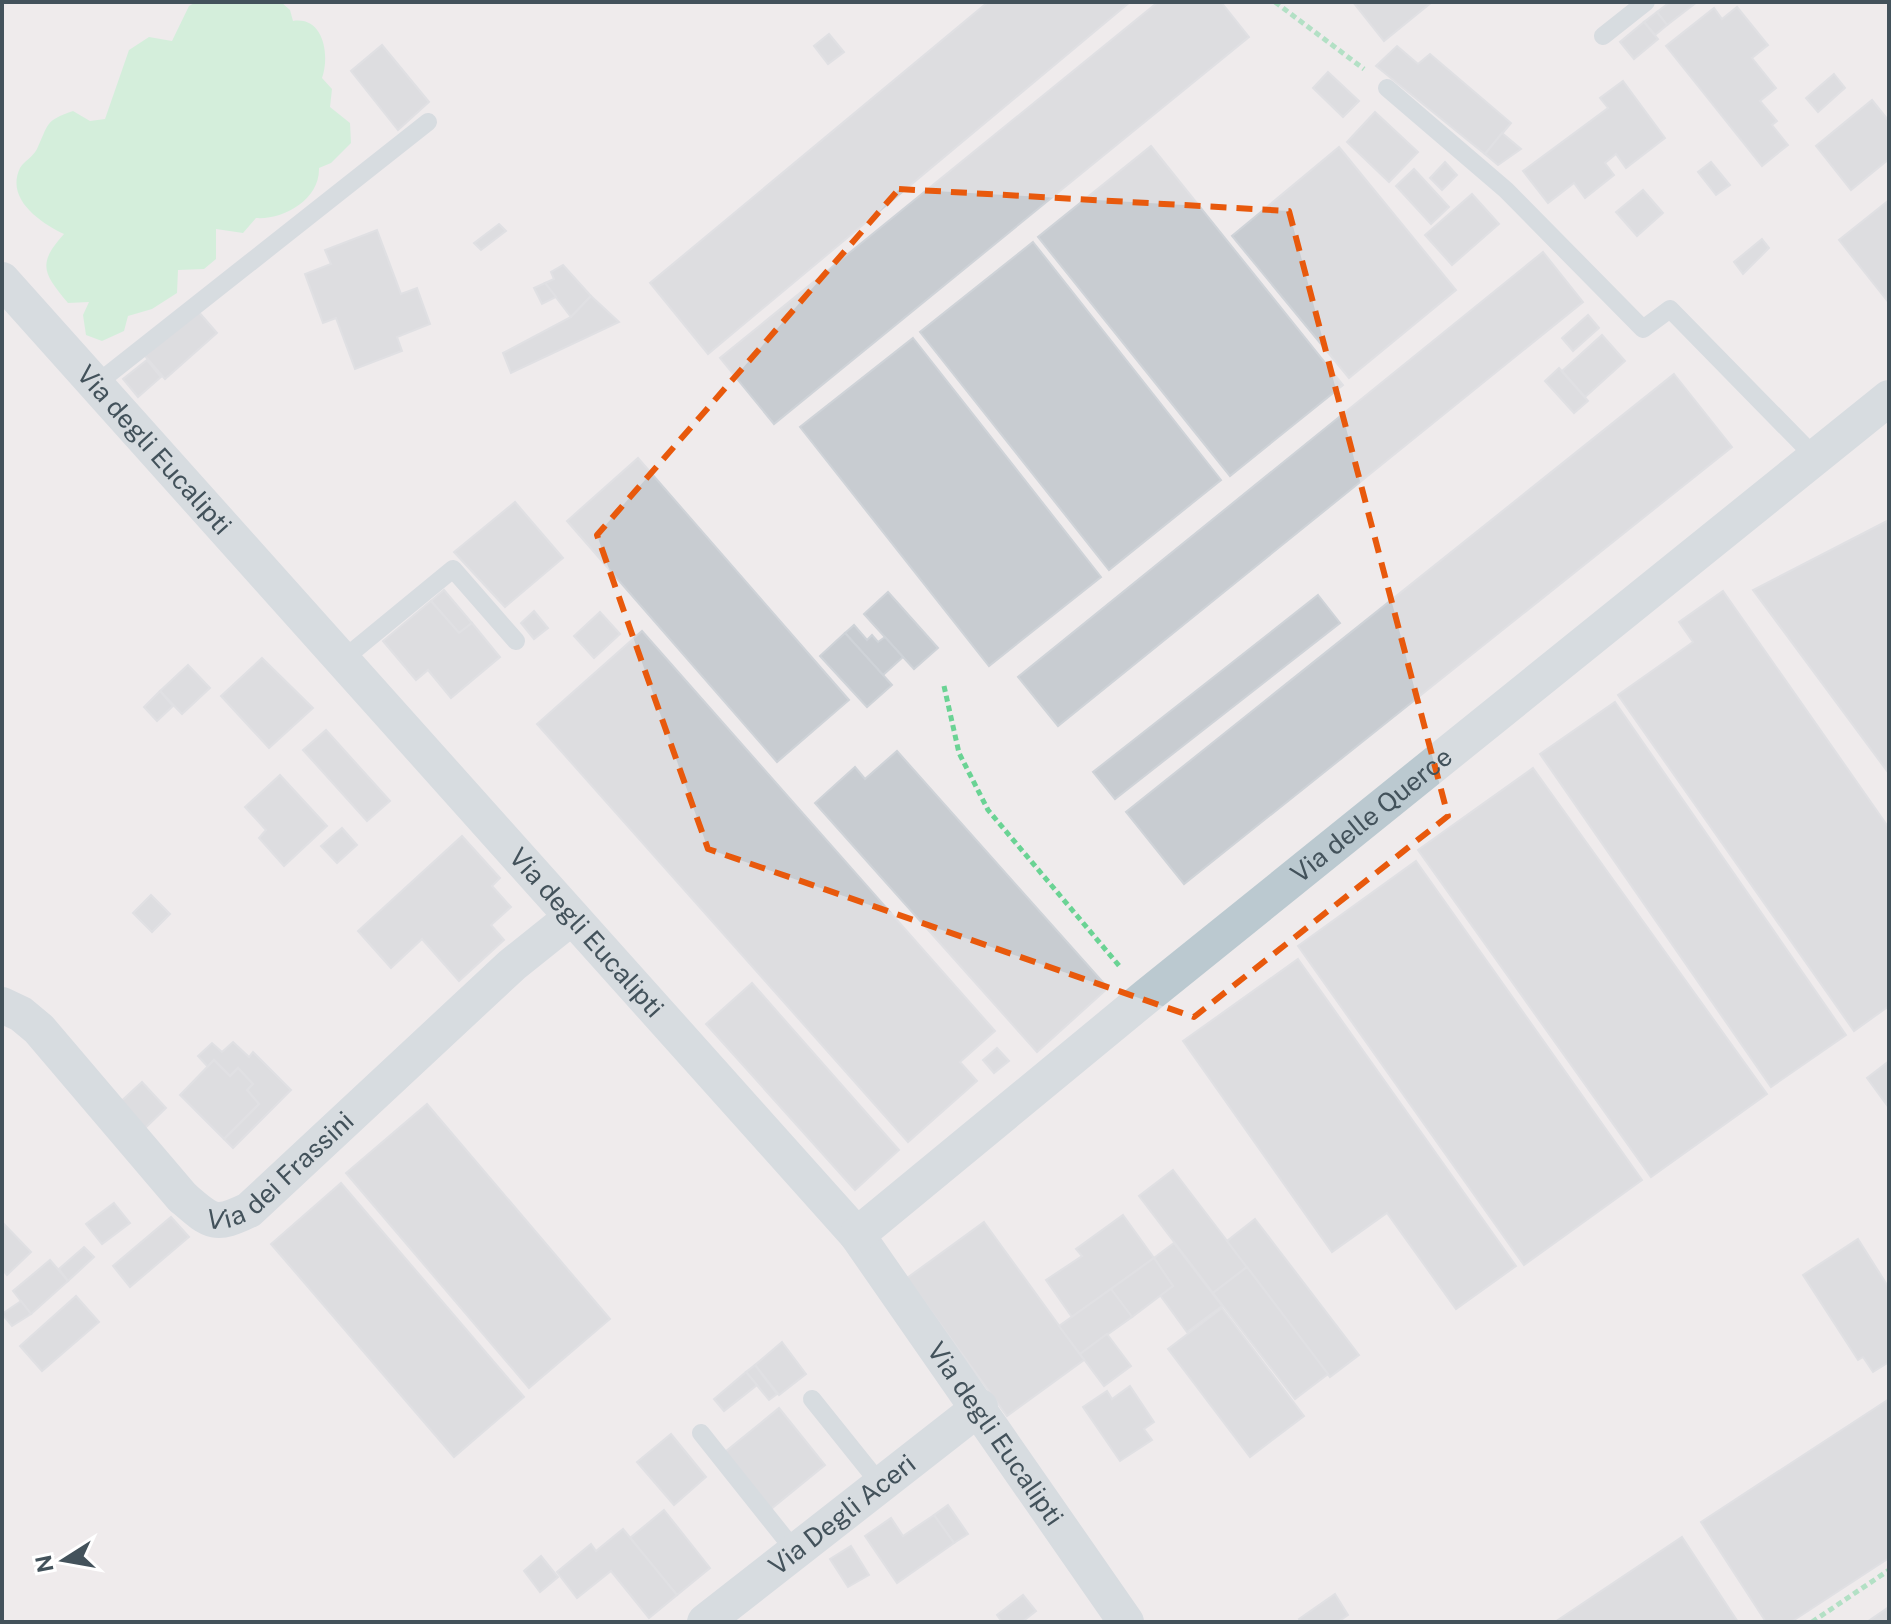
<svg xmlns="http://www.w3.org/2000/svg" width="1891" height="1624" font-family="'Public Sans',sans-serif">
<rect width="100%" height="100%" fill="#efebec"/>
<path fill="#b4f2c6" d="M196 2H281L290 10 293 21C324 16 330 56 322 78L332 89 330 107 350 123 351 143 331 163 319 168C320 200 283 220 256 218L243 233 216 229V259L204 269 178 270 177 293 152 309 128 316 124 331 102 341 86 335 83 315 89 302 68 303C43 273 37 264 64 234 41 223 5 199 20 168 24 161 33 157 37 149 49 124 44 121 73 111L90 121 105 119 129 50 149 37 172 41 189 6Z"/>
<g fill="#c8ccd1" stroke="#cfd3d8" stroke-width="2">
<path d="M988 2H1130L708 354 650 283Z"/>
<path d="M1158 2H1221L1249 37 774 424 720 358Z"/>
<path d="M1353 2H1432L1384 41Z"/>
<path d="M1670 2H1697L1667 25 1657 12Z"/>
<path d="M1737 7 1768 45 1752 58 1776 88 1760 101 1777 121 1772 125 1788 145 1762 166 1666 46 1714 8 1722 19Z"/>
<path d="M1657 12 1667 25 1655 35 1644 22Z"/>
<path d="M1644 22 1658 39 1634 59 1620 42Z"/>
<path d="M829 34 844 52 828 64 814 46Z"/>
<path d="M382 45 429 102 398 130 351 71Z"/>
<path d="M1397 46 1418 64 1430 54 1511 123 1485 154 1376 66Z"/>
<path d="M1328 72 1359 101 1343 117 1313 88Z"/>
<path d="M1834 74 1845 88 1818 112 1806 98Z"/>
<path d="M1623 81 1665 138 1626 168 1616 154 1605 163 1614 175 1585 198 1574 183 1548 203 1523 171 1608 108 1600 98Z"/>
<path d="M1872 100 1889 121V159L1851 190 1816 146Z"/>
<path d="M1375 112 1418 152 1389 182 1347 142Z"/>
<path d="M1502 133 1521 149 1498 165 1485 154Z"/>
<path d="M1151 146 1343 385 1230 476 1038 237Z"/>
<path d="M1339 147 1456 290 1349 378 1232 236Z"/>
<path d="M1445 162 1457 175 1442 190 1430 178Z"/>
<path d="M1711 162 1730 185 1716 195 1698 172Z"/>
<path d="M1414 169 1449 207 1431 224 1396 186Z"/>
<path d="M1643 190 1663 213 1637 236 1616 212Z"/>
<path d="M1472 194 1499 224 1452 265 1425 235Z"/>
<path d="M1889 200V303L1839 240Z"/>
<path d="M499 224 506 231 481 250 474 243Z"/>
<path d="M377 230 401 294 417 288 430 324 397 337 402 351 355 369 336 318 323 323 305 274 331 264 325 250Z"/>
<path d="M1762 239 1769 248 1743 274 1734 262Z"/>
<path d="M1033 242 1221 480 1109 570 920 332Z"/>
<path d="M1543 252 1583 302 1058 726 1018 677Z"/>
<path d="M563 265 591 296 571 317 545 283 554 279 551 272Z"/>
<path d="M545 283 556 297 542 304 534 288Z"/>
<path d="M591 296 619 322 511 373 503 353 571 317Z"/>
<path d="M197 310 217 333 165 379 145 356Z"/>
<path d="M1588 315 1599 328 1573 351 1562 338Z"/>
<path d="M1602 335 1625 361 1585 397 1562 371Z"/>
<path d="M913 338 1101 577 989 666 800 427Z"/>
<path d="M147 360 161 377 138 397 123 379Z"/>
<path d="M1559 368 1588 401 1574 413 1545 381Z"/>
<path d="M1674 374 1732 447 1184 884 1126 812Z"/>
<path d="M638 458 849 700 777 762 567 521Z"/>
<path d="M515 502 563 558 505 607 454 552Z"/>
<path d="M1889 520V769L1887 771 1753 590Z"/>
<path d="M444 590 472 623 459 633 431 601Z"/>
<path d="M1723 591 1889 828V1006L1854 1031 1618 695 1693 642 1679 622Z"/>
<path d="M888 592 938 648 914 669 864 614Z"/>
<path d="M1318 595 1340 623 1115 799 1093 772Z"/>
<path d="M431 601 459 633 472 623 500 657 451 698 428 670 416 680 383 641Z"/>
<path d="M534 611 548 628 534 639 521 623Z"/>
<path d="M600 612 620 634 594 658 574 636Z"/>
<path d="M854 625 867 640 872 635 878 642 885 637 903 657 883 675 845 633Z"/>
<path d="M642 631 995 1031 960 1062 977 1081 908 1142 537 724Z"/>
<path d="M845 633 892 685 867 707 820 656Z"/>
<path d="M262 658 313 708 269 748 221 696Z"/>
<path d="M188 665 210 688 182 714 160 691Z"/>
<path d="M160 691 173 706 157 721 144 707Z"/>
<path d="M1615 702 1846 1035 1771 1087 1540 754Z"/>
<path d="M326 730 390 801 367 821 303 750Z"/>
<path d="M897 751 1108 988 1037 1052 815 803 855 767 865 779Z"/>
<path d="M1533 768 1767 1094 1651 1177 1418 850Z"/>
<path d="M280 775 327 826 284 866 259 838 266 830 245 807Z"/>
<path d="M342 828 357 845 337 863 321 846Z"/>
<path d="M462 836 500 878 492 886 511 907 491 925 504 940 459 981 422 939 391 968 358 931Z"/>
<path d="M1416 861 1642 1180 1524 1265 1298 946Z"/>
<path d="M151 895 170 914 152 932 133 913Z"/>
<path d="M1298 959 1516 1266 1456 1309 1387 1213 1332 1252 1183 1041Z"/>
<path d="M752 983 899 1150 855 1190 706 1024Z"/>
<path d="M233 1042 249 1057 253 1052 291 1090 233 1148 224 1139 259 1104 247 1090 253 1084 238 1068 230 1076 214 1060 208 1067 198 1056 212 1043 222 1052Z"/>
<path d="M997 1048 1009 1061 994 1073 983 1060Z"/>
<path d="M214 1060 230 1076 238 1068 253 1084 247 1090 259 1104 224 1139 180 1095Z"/>
<path d="M1889 1061V1108L1867 1078Z"/>
<path d="M142 1082 166 1108 142 1131 117 1105Z"/>
<path d="M427 1104 610 1319 529 1388 346 1173Z"/>
<path d="M1173 1170 1247 1267 1213 1293 1139 1196Z"/>
<path d="M341 1183 524 1397 454 1457 271 1244Z"/>
<path d="M114 1203 130 1223 102 1244 86 1224Z"/>
<path d="M1123 1215 1154 1258 1072 1317 1046 1280 1082 1256 1076 1249Z"/>
<path d="M171 1217 189 1237 130 1287 113 1266Z"/>
<path d="M1255 1219 1359 1355 1330 1377 1227 1241Z"/>
<path d="M2 1222 31 1252 7 1275 2 1269Z"/>
<path d="M984 1222 1084 1360 1007 1416 907 1278Z"/>
<path d="M1858 1239 1889 1288V1362L1873 1372 1863 1357 1858 1360 1803 1275Z"/>
<path d="M1174 1243 1222 1306 1187 1332 1160 1295 1173 1286 1154 1258Z"/>
<path d="M84 1247 94 1257 68 1281 59 1269Z"/>
<path d="M1154 1258 1173 1286 1132 1317 1111 1289Z"/>
<path d="M50 1260 68 1281 31 1314 13 1291Z"/>
<path d="M1247 1267 1328 1374 1295 1399 1213 1293Z"/>
<path d="M1111 1289 1132 1317 1080 1354 1059 1326Z"/>
<path d="M76 1296 99 1322 42 1371 20 1346Z"/>
<path d="M21 1301 31 1314 12 1326 2 1314Z"/>
<path d="M1222 1308 1304 1416 1250 1457 1168 1349Z"/>
<path d="M1107 1334 1131 1366 1104 1386 1080 1354Z"/>
<path d="M782 1342 806 1374 779 1395 755 1365Z"/>
<path d="M755 1365 777 1394 769 1400 746 1372Z"/>
<path d="M746 1372 757 1385 724 1411 714 1399Z"/>
<path d="M1130 1386 1154 1422 1144 1429 1152 1440 1120 1461 1083 1407 1107 1391 1112 1399Z"/>
<path d="M1889 1399V1558L1791 1622H1766L1701 1522Z"/>
<path d="M779 1408 825 1465 771 1509 725 1452Z"/>
<path d="M671 1434 706 1477 674 1505 637 1462Z"/>
<path d="M948 1505 968 1534 954 1543 934 1515Z"/>
<path d="M664 1510 710 1568 677 1595 630 1538Z"/>
<path d="M934 1515 954 1543 897 1583 865 1536 891 1518 903 1536Z"/>
<path d="M623 1529 677 1595 649 1618 611 1571 577 1598 557 1572 591 1544 596 1551Z"/>
<path d="M1682 1537 1738 1622H1555Z"/>
<path d="M851 1546 869 1575 848 1587 830 1559Z"/>
<path d="M541 1556 558 1577 540 1592 524 1571Z"/>
<path d="M1335 1594 1348 1615 1338 1622H1301L1299 1619Z"/>
<path d="M1023 1595 1036 1611 1022 1622H1002L997 1615Z"/>
<path d="M1889 1607V1622H1867Z"/>
</g>
<g fill="none" stroke-linecap="round" stroke-linejoin="round">
<g stroke="#6ad394" stroke-width="5" stroke-dasharray="6 4" stroke-linecap="butt">
<path d="M1275 2 1364 69"/>
<path d="M944 686 959 753 988 810 1121 968"/>
<path d="M1812 1622 1889 1570"/>
</g>
<g stroke="#bbc9d0" stroke-width="18">
<path d="M1603 36 1646 2"/>
<path d="M1387 88 1506 190 1643 329 1670 309 1815 457"/>
<path d="M95 385 428 122"/>
<path d="M341 661 453 569 516 641"/>
<path d="M812 1399 881 1485"/>
<path d="M701 1433 795 1551"/>
</g>
<g stroke="#bbc9d0" stroke-width="36">
<path id="s1" d="M2 280 857 1235 1126 1622"/>
<path id="s2" d="M2 1005 21 1014 39 1029 182 1197C211 1222 214 1227 249 1210L512 965 572 917"/>
<path id="s3" d="M857 1235 1147 996 1889 398"/>
<path id="s4" d="M705 1622 980 1407"/>
</g>
</g>
<path d="M0 0H1891V1624H0ZM899 189 1289 211 1448 816 1194 1017 708 849 597 535Z" fill="#efebec" fill-opacity=".55" fill-rule="evenodd"/>
<path fill="none" stroke="#e8590c" stroke-width="6" stroke-dasharray="16 10" stroke-linejoin="round" d="M899 189 1289 211 1448 816 1194 1017 708 849 597 535Z"/>
<g text-anchor="middle" stroke-width="7" stroke-linejoin="round" paint-order="stroke">
<g font-size="26" fill="#43525b" stroke="#fff">
<text dy="9" stroke="none"><textPath href="#s1" startOffset="228">Via degli Eucalipti</textPath></text>
<text dy="9" stroke="none"><textPath href="#s3" startOffset="664">Via delle Querce</textPath></text>
<text dy="9" stroke="none"><textPath href="#s1" startOffset="876">Via degli Eucalipti</textPath></text>
<text dy="9" stroke="none"><textPath href="#s2" startOffset="388">Via dei Frassini</textPath></text>
<text dy="9" stroke="none"><textPath href="#s1" startOffset="1524">Via degli Eucalipti</textPath></text>
<text dy="9" stroke="none"><textPath href="#s4" startOffset="174">Via Degli Aceri</textPath></text>
</g>
</g>
<rect width="1891" height="1624" fill="none" stroke="#43525b" stroke-width="8"/>
<g transform="translate(64 1560) rotate(259)" stroke="#ffffff" stroke-width="6" paint-order="stroke">
<path d="M0-6L14 30L0 20L-14 30Z" fill="#43525b"/>
<text y="-12" font-size="22" font-weight="bold" text-anchor="middle" fill="#43525b">N</text>
</g>
</svg>
